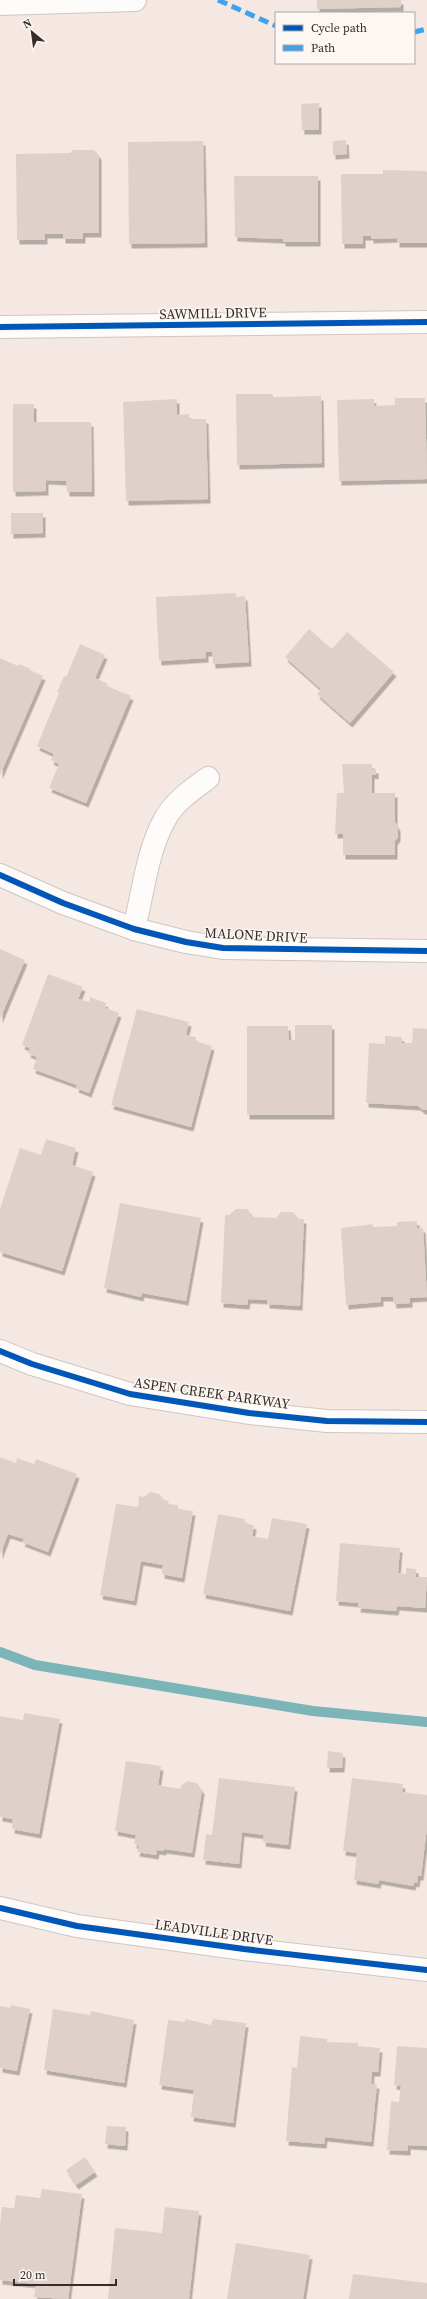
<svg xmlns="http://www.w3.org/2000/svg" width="427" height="2299" font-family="'Source Serif 4',serif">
<defs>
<filter id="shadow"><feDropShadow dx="2.5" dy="4.5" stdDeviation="0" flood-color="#0004"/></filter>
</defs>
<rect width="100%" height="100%" fill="#f5e8e3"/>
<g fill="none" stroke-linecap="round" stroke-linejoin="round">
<path stroke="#7bb5b8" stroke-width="10" d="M0 1652 35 1665 313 1711 427 1722"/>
</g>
<g fill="#e0d0ca" filter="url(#shadow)">
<path d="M317 0H401V7L317 9Z"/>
<path d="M319 103V130H302L301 104Z"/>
<path d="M346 140 347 154 333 155V141Z"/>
<path d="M203 141 205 243 129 244 128 142Z"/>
<path d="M73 150H94L99 155V233H83V239H63V234H45V240H17L16 154 70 153Z"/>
<path d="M383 170 426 171 427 173V243H397V238L371 239V236H363V244H342L341 174H383Z"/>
<path d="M234 176H318V242H283V239L235 237Z"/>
<path d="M236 394H273V397L321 396 322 463 237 465Z"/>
<path d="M395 398H425L427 479 339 481 337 400 374 399V406L395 405Z"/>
<path d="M177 399V415L189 414V419H206L208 499 126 501 123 402Z"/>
<path d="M13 404H34V422H91L92 492H67L66 481 46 480V491L13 492Z"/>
<path d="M11 513H43V533L11 534Z"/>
<path d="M236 593V597L245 596 249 662 213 664 212 652H206V658L159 661 156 597Z"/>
<path d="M309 629 332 649 347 632 394 672 350 723 317 694 321 689 285 657Z"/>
<path d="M80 644 105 655 95 678 108 684 107 686 131 696 86 803 49 788 59 764 51 760 54 754 37 746 59 693 57 692 64 676 66 677Z"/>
<path d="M0 658 18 666 19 664 31 669 30 670 43 676 0 775Z"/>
<path d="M342 764H372V769H376V775L372 774V793H395V822L398 827V837L395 841V855H343V834H335L337 793H344Z"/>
<path d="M0 949 25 960 0 1019Z"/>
<path d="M48 974 83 987 78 999 89 1002 90 997 106 1003 105 1008 119 1013 89 1093 76 1088 77 1085 33 1069 37 1057 28 1053 30 1048 22 1045Z"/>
<path d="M137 1009 189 1022 186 1035 196 1037 195 1041 212 1046 191 1127 111 1105Z"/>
<path d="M295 1025H332V1115H247V1026H288L289 1040H295Z"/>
<path d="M413 1028 427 1029V1110H423L418 1106 366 1103 369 1043 385 1044V1036L402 1037V1043H412Z"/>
<path d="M46 1139 76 1148 72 1165 93 1172 62 1271 0 1252V1209L20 1148 41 1155Z"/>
<path d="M120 1203 201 1218 186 1301 142 1293 141 1297 104 1288Z"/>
<path d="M236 1209H247L254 1217 276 1218 281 1212H293L299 1219H304L300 1306 267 1304V1300L248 1299 247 1305 221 1303 225 1215H229Z"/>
<path d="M417 1221V1228H423L427 1297 410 1298V1303L394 1304 393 1297H381V1302L346 1305 341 1228 373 1224V1227L397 1226V1222Z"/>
<path d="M0 1457 16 1463 17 1458 34 1464 36 1459 77 1474 48 1552 22 1542 24 1539 8 1534 0 1555Z"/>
<path d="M150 1492 159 1494 164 1500 169 1501 168 1504 178 1505V1509L193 1511 182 1578 162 1574 163 1565 141 1561 134 1601 100 1595 116 1504 138 1507 139 1496 144 1497Z"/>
<path d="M218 1514 245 1519 244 1523 254 1525 252 1536 268 1539 272 1518 307 1524 290 1611 203 1594Z"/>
<path d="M340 1543 400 1548 398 1573 406 1574V1568L416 1569V1577H427L425 1608 397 1606 396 1611 358 1608 359 1603 336 1601Z"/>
<path d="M24 1713 60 1719 39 1834 12 1829 13 1819 0 1817V1716L23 1720Z"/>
<path d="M328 1751 343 1753 342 1768H327Z"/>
<path d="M126 1761 161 1766 158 1785 181 1789V1786L187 1781 197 1783 202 1790 192 1853 164 1849V1851L157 1850 156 1855 137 1852 139 1845 134 1844 136 1835 115 1831Z"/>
<path d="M219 1778 295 1787 288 1845 263 1842 264 1835 242 1832 239 1864 203 1860 206 1834 212 1835Z"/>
<path d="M352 1778 403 1784 402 1792 427 1795V1827L421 1876H418L417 1883 414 1882 413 1886 379 1880 378 1884 354 1880 357 1853 343 1851Z"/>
<path d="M11 2005 30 2009 17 2071 0 2068V2006L10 2008Z"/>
<path d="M53 2009 90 2015 91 2011 134 2020 124 2083 44 2070Z"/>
<path d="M185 2019 211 2025 213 2019 246 2023 233 2123 191 2117 194 2090 159 2085 168 2020 185 2022Z"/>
<path d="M300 2036 327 2039V2042L358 2043V2046L380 2048 378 2072H372L371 2084H377L371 2142 325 2137 324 2144 286 2141 292 2067 297 2068Z"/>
<path d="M397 2046 427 2048V2146L408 2145V2151L387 2150 391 2101 399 2102 401 2086 394 2085Z"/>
<path d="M107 2126 126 2127 125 2146 105 2144Z"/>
<path d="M85 2157 95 2172 76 2185 66 2170Z"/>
<path d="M42 2189 82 2194 68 2299 34 2297 36 2284 0 2280V2225L2 2207 14 2208 16 2195 40 2198Z"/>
<path d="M165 2207 199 2211 189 2299H108L115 2228 162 2233Z"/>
<path d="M236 2243 310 2255 303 2299H227Z"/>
<path d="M353 2274 427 2283V2299H349Z"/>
</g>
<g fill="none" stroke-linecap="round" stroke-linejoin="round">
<g stroke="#d0c5c0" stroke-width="24">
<g id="minor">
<path d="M0 4 135 0"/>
<path d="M0 327 427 322"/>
<path d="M0 875 63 903 134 929 186 942 223 948 427 951"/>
<path d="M134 929C143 893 147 851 165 819 175 801 192 790 208 778"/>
<path d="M0 1351 32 1364 130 1394 249 1413 327 1421 427 1422"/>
<path d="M0 1908 77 1926 244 1949 427 1970"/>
</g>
</g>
<use href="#minor" stroke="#fefcfb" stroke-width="22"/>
<g stroke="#3fa3eb" stroke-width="5" stroke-dasharray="10 5" stroke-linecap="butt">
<path d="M218 0 276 26"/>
<path d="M414 32 427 29"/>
</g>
<g stroke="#fdf7f4" stroke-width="8">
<g id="cycleway">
<path d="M0 327 427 322"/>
<path d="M0 875 63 903 134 929 186 942 223 948 427 951"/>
<path d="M0 1351 32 1364 130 1394 249 1413 327 1421 427 1422"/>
<path d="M0 1908 77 1926 244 1949 427 1970"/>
</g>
</g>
<use href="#cycleway" stroke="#0057b8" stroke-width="6"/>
</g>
<g text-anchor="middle" stroke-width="3" stroke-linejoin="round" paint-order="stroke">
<g font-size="14" fill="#382c28" stroke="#fdf7f4">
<text transform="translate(213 313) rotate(-1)" y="5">SAWMILL DRIVE</text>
<text transform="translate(256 935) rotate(3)" y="5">MALONE DRIVE</text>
<text transform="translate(212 1393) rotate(8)" y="5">ASPEN CREEK PARKWAY</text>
<text transform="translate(214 1932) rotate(8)" y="5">LEADVILLE DRIVE</text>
</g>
</g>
<rect x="275" y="12" width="140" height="52" fill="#fdf7f4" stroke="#aea6a2"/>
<rect x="283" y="25" width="20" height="6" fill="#0057b8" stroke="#aea6a2"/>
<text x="311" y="32" font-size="12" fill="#382c28">Cycle path</text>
<rect x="283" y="45" width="20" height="6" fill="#3fa3eb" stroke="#aea6a2"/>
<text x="311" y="52" font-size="12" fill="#382c28">Path</text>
<g transform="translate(32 32) rotate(331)" stroke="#fdf7f4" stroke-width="3" paint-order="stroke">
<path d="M0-3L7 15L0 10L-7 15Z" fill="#382c28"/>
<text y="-6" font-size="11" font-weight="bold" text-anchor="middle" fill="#382c28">N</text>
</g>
<path d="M14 2279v6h102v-6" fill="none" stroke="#382c28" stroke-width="2"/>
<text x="20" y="2279" font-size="12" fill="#382c28" stroke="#fdf7f4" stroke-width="3" paint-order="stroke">20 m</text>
</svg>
